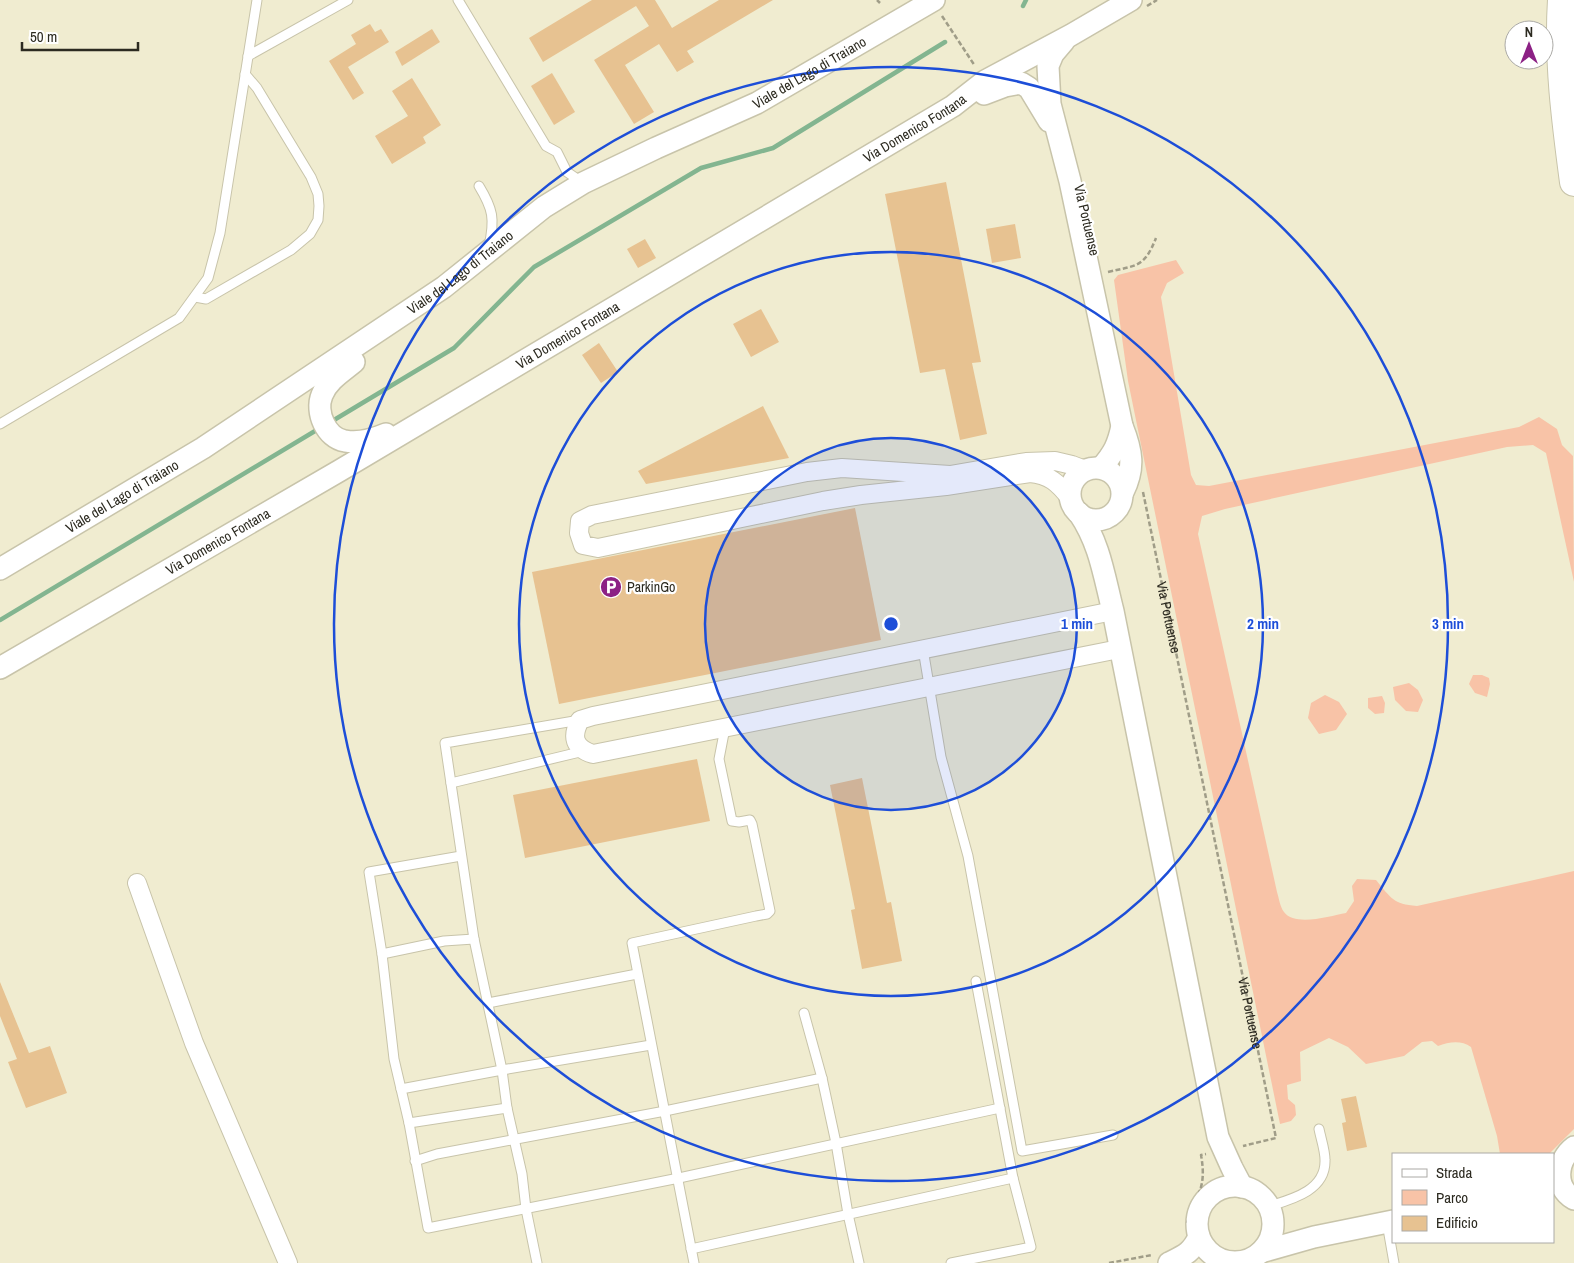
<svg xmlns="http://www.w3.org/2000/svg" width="1574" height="1263" font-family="'Archivo Narrow',sans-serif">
<rect width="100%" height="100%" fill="#f0ecd0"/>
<g fill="#f8c3a7">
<path d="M1176 260 1184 273 1167 283 1161 297 1191 475 1196 485 1209 486 1519 427 1539 417 1557 429 1562 445 1573 456 1574 582 1546 453 1533 445 1507 447 1225 509 1202 516 1198 534 1277 892C1279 898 1280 907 1284 912 1295 927 1330 916 1346 913L1354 901 1352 886 1357 879 1376 880C1391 898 1393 904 1417 906L1574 871V1129L1549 1154H1500L1497 1136 1471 1047C1461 1040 1449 1042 1438 1046L1432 1041 1422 1042 1404 1056 1366 1064 1348 1047 1329 1038 1300 1052 1301 1081 1287 1085 1288 1099 1295 1105 1296 1115 1291 1121 1280 1124 1128 381 1114 280 1118 275Z"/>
<path d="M1473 675H1482L1489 678 1490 684 1487 697 1475 693 1469 684Z"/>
<path d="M1409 683 1418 690 1423 700 1418 712 1406 711 1395 700 1393 687Z"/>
<path d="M1325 695 1339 702 1347 714 1336 730 1319 734 1308 718 1311 703Z"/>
<path d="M1382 696 1385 703 1384 713 1375 714 1368 708V698Z"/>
</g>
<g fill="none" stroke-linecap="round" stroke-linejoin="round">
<g stroke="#83b590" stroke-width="4.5">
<path d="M1023 6 1026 0"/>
<path d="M329 423 454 348 534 267 701 168 773 148 945 42"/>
<path d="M0 620 320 428"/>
</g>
</g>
<g fill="#e7c291">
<path d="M592 0H655L672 28 719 0H773L687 51 694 62 677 72 659 44 625 65 654 112 634 124 594 60 649 26 636 6 543 62 529 38Z"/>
<path d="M370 24 375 32 381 29 389 42 348 67 364 93 353 100 329 61 356 44 351 35Z"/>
<path d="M432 29 440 42 402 66 395 52Z"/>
<path d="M552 73 575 112 554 125 531 86Z"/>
<path d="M412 78 441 125 423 137 426 143 392 164 375 136 408 116 392 91Z"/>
<path d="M946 182 981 362 972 363 987 434 960 440 945 369 920 373 885 194Z"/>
<path d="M1015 224 1021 258 992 263 986 229Z"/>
<path d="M645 239 656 258 638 268 627 249Z"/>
<path d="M761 309 779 342 751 357 733 324Z"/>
<path d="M599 343 618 372 601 383 582 355Z"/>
<path d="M763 406 789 458 646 484 638 471Z"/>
<path d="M855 508 881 640 559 704 532 572Z"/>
<path d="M697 759 710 821 525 858 513 795Z"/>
<path d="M862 778 887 903 891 902 902 961 862 969 851 910 855 909 830 785Z"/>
<path d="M0 982 29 1053 50 1046 67 1093 26 1108 8 1062 17 1059 0 1016Z"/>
<path d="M1356 1096 1367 1147 1347 1151 1342 1123 1346 1122 1341 1099Z"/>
</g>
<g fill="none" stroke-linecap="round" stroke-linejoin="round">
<g stroke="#c8c4aa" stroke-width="11">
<g id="service">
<path d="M458 0 546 146 557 152 567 172 583 183"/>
<path d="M248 56 348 0"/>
<path d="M479 186C493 209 495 219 489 246"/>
<path d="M195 297 206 299 291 250 310 234 318 220 319 206 318 194 311 177 257 88 245 74"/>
<path d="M0 424 179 318 208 278 220 233 257 0"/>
<path d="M923 649 941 757 968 856 1022 1151 1113 1135"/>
<path d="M451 783 584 751"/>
<path d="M461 856 369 872 382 954 394 1059 409 1123 428 1228 679 1178 1000 1108"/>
<path d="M382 954 444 941 474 939"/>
<path d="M488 1003 637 974"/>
<path d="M804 1013 822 1078 836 1143 848 1214 859 1263"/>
<path d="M401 1089 502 1070 651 1045"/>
<path d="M409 1123 507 1108"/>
<path d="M415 1161 437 1154 665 1111 822 1078"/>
<path d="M1270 1206C1293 1199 1326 1190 1325 1160 1325 1150 1321 1139 1319 1129"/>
<path d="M1387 1223 1394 1263"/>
<path d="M691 1249 1013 1178 976 981"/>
<path d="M537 1263 526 1209 522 1174 507 1108 502 1070 474 939 445 743 580 720"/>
<path d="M694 1263 632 943 756 916 767 914 770 911 752 824 750 820 739 822 732 821 719 759 725 728"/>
<path d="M951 1263 1031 1247 1013 1178"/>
</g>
</g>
<g stroke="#c8c4aa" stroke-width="20">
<g id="minor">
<path d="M1070 498C1058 483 1050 475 1030 473L946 486 861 495 823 501 598 548 583 545 579 533 580 521 592 515 807 472 842 468 950 475 1026 462 1055 461 1072 465 1085 470"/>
<path d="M1113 611 593 716 580 720C571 737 574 748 593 754L1119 649"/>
<path d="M137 883 194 1043 288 1263"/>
</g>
</g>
<g stroke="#c8c4aa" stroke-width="24">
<g id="tertiary">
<path d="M1064 41 1053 54 1048 66 1050 104 1070 181 1122 426C1132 451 1135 468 1123 492"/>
<path d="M984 94 1005 86 1021 83 1029 88 1049 121"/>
<path d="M354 362C342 372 328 380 322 395 315 412 326 438 345 441 359 444 374 439 386 434"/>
<circle cx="1096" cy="494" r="26"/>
<path d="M1101 468C1114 453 1118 445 1122 426"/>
<path d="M1079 513C1100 544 1104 576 1113 611L1218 1137 1232 1168 1242 1187"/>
<path id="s2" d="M0 569 203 448 444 287 544 207 583 183 656 148 757 103 934 0"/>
<path id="s3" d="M0 668 339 471 953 106 985 81 1071 35 1131 0"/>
<path d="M1574 1147C1557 1160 1553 1187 1574 1199"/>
<circle cx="1235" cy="1224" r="38"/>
<path d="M1261 1252 1314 1237 1393 1221"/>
<path d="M1169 1263C1185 1255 1191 1253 1199 1237"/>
</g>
</g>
<g stroke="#c8c4aa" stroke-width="30">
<path id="primary" d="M1562 0C1558 61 1566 122 1574 182"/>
</g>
<g stroke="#a09d88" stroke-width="2.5" stroke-dasharray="5 2.5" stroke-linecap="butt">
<path d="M877 0 880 3"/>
<path d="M1147 6 1157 0"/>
<path d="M942 16 975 66"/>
<path d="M1108 272C1137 265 1144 268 1156 238"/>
<path id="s1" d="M1143 492 1276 1138 1243 1146"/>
<path d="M1187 1223C1197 1194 1207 1188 1201 1155L1206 1154"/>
<path d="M1109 1263 1152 1255"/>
</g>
<use href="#service" stroke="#fff" stroke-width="9"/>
<use href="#minor" stroke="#fff" stroke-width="18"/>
<use href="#tertiary" stroke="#fff" stroke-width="21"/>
<use href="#primary" stroke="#fff" stroke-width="28"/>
</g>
<circle cx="891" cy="624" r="186" fill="#1d4ed8" fill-opacity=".12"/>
<g fill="none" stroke="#1d4ed8" stroke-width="2.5">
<circle cx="891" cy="624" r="186"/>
<circle cx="891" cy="624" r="372"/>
<circle cx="891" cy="624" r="557"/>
</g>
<defs>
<g id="parking-disc" transform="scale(1.125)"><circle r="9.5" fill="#8c2185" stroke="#fff"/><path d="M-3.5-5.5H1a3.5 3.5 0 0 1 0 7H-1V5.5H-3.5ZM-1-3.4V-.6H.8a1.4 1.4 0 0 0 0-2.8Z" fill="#fff"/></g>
</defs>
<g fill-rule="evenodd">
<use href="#parking-disc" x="611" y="587"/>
</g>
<g text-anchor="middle" stroke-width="4.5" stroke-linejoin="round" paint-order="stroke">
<g font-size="14" fill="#2c2a20" stroke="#fff">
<text dy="5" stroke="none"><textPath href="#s2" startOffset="952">Viale del Lago di Traiano</textPath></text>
<text dy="5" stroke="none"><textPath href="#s3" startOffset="1062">Via Domenico Fontana</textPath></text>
<text transform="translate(1087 220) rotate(77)" y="5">Via Portuense</text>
<text dy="5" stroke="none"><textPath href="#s2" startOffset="548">Viale del Lago di Traiano</textPath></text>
<text dy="5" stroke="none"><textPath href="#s3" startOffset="658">Via Domenico Fontana</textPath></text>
<text dy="5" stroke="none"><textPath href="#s2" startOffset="142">Viale del Lago di Traiano</textPath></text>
<text dy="5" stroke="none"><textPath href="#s3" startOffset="252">Via Domenico Fontana</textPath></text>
<text dy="5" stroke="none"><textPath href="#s1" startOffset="128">Via Portuense</textPath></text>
<text dy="5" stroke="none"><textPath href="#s1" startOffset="532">Via Portuense</textPath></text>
</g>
<g font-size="14" fill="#2c2a20" stroke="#fff" text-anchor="start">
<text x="627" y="592">ParkinGo</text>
</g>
</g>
<circle cx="891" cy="624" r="8" fill="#1d4ed8" stroke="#fff" stroke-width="2.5"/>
<g font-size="15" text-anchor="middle" font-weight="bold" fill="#1d4ed8" stroke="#fff" stroke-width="4.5" stroke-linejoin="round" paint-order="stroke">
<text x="1077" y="629">1 min</text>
<text x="1263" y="629">2 min</text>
<text x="1448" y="629">3 min</text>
</g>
<rect x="1392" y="1153" width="162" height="90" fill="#ffffff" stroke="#abaaa6"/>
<rect x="1402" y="1169" width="25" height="8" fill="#ffffff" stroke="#abaaa6"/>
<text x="1436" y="1178" font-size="15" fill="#2c2a20">Strada</text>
<rect x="1402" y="1190" width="25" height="15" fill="#f8c3a7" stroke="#abaaa6"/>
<text x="1436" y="1203" font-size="15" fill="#2c2a20">Parco</text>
<rect x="1402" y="1216" width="25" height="15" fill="#e7c291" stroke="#abaaa6"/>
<text x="1436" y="1228" font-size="15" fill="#2c2a20">Edificio</text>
<g transform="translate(1529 45)"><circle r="24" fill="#ffffff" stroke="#abaaa6"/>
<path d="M0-4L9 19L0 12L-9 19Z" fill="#8c2185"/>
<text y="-8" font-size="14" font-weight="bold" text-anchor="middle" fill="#2c2a20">N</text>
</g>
<path d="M22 42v8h116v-8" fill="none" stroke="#2c2a20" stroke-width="2.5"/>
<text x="30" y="42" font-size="15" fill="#2c2a20" stroke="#ffffff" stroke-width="4" paint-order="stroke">50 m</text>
</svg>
